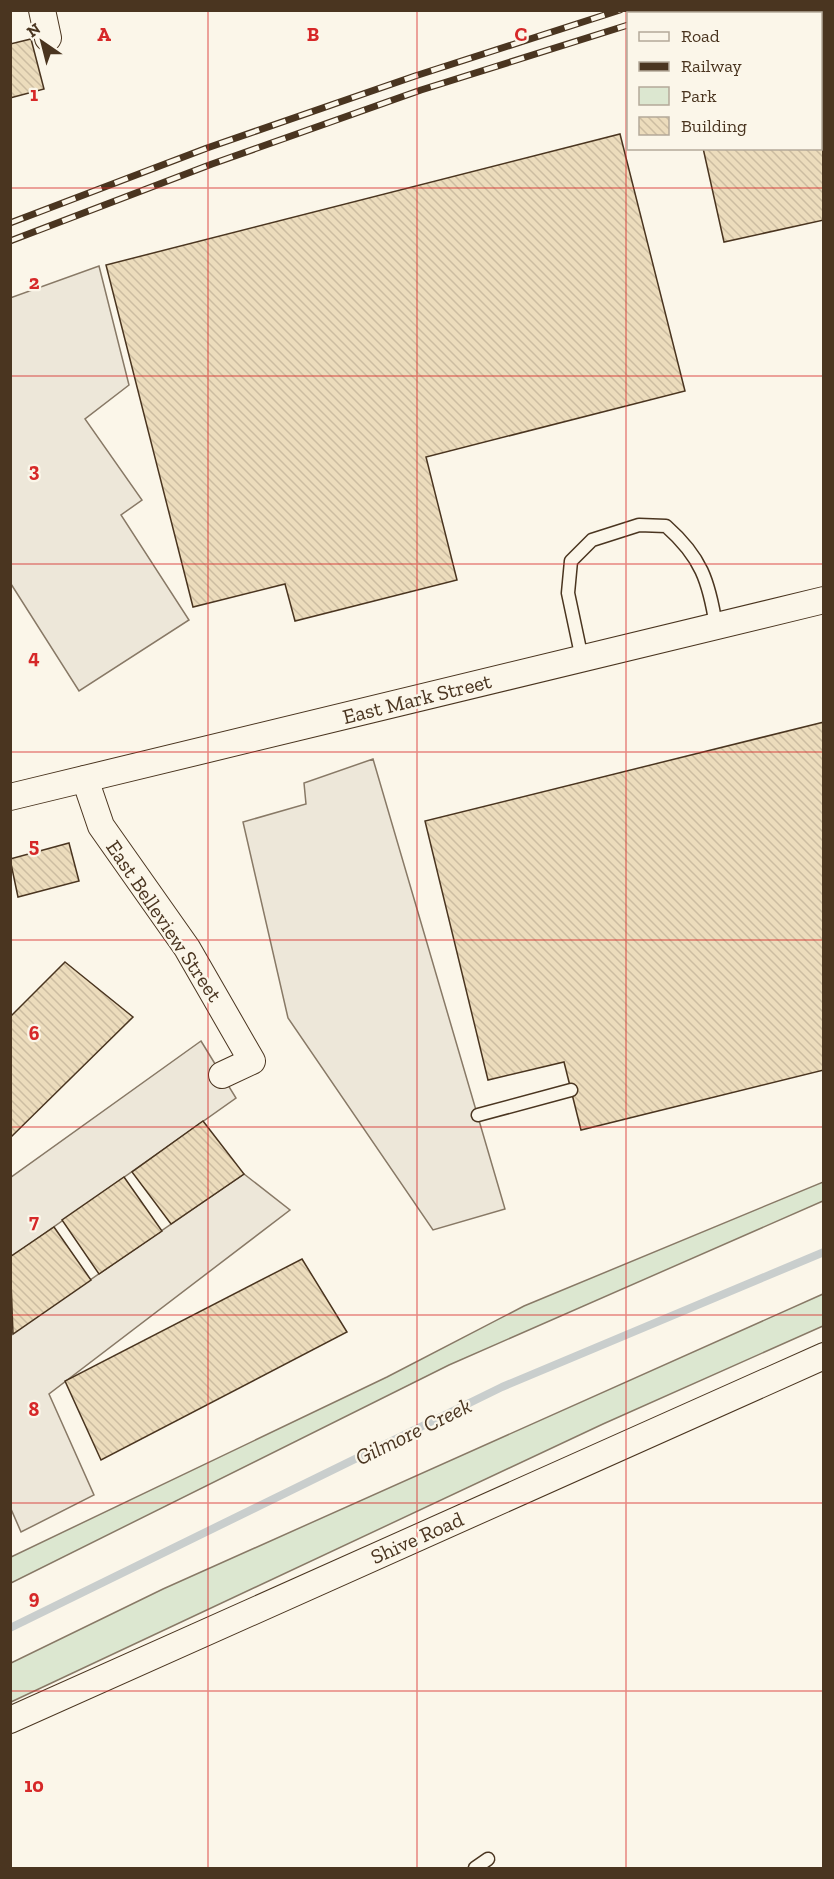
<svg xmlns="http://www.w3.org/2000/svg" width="834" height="1879" font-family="'Zilla Slab',serif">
<defs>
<pattern id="building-back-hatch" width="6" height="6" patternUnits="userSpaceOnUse" patternTransform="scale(1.5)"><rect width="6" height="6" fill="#ecdcbc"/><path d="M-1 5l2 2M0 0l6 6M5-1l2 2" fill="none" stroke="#ccbda1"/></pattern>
</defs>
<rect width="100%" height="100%" fill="#fbf6e9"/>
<g fill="#dce7d0" stroke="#887966" stroke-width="1.5">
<path d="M823 1182V1201L449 1365 11 1583V1557L387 1377 524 1306Z"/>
<path d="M823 1294V1326L603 1424 11 1702V1663L163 1589Z"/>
</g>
<g fill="#ede7d9" stroke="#887966" stroke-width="1.5">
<path d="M99 266 129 385 85 419 142 500 121 515 189 620 79 691 11 584 10 298Z"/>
<path d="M373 759 505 1209 433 1230 288 1018 243 822 306 804 304 783Z"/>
<path d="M201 1041 236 1098 11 1257 10 1178Z"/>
<path d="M244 1174 290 1210 49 1394 94 1495 21 1532 11 1509V1331L13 1333Z"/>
</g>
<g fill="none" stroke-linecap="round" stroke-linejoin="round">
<path stroke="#c9cecd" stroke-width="8" d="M10 1628 502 1387 824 1252"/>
</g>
<g fill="url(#building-back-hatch)" stroke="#4a3520" stroke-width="1.5">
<path d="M31 39 44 89 10 98V44Z"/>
<path d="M824 76V220L724 242 703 148H820V77Z"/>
<path d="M620 134 685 391 426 457 457 580 295 621 285 584 193 607 106 265Z"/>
<path d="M824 722V1070L581 1130 564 1062 488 1080 425 821Z"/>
<path d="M69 843 79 881 18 897 10 859Z"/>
<path d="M65 962 133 1017 10 1138V1017Z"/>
<path d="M203 1121 244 1174 171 1224 132 1172Z"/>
<path d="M124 1177 162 1231 99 1274 62 1220Z"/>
<path d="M54 1227 91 1280 13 1334 10 1257Z"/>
<path d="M302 1259 347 1332 101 1460 65 1381Z"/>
</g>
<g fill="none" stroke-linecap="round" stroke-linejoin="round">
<g stroke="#4a3520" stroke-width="15">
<g id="lane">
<path d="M582 659 568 593 571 561 592 540 639 525 666 526C701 557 709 581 716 626"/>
<path d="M478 1115 571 1090"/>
<path d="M475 1868 488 1859"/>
</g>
</g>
<g stroke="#4a3520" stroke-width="28">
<g id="street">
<path d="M42 10 48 38"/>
<path d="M85 779 101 826 187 948 252 1061 222 1075"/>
<path d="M10 797 824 600"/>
<path d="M10 1720 824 1356"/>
</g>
</g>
<use href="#lane" stroke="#fbf6e9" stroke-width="12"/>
<use href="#street" stroke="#fbf6e9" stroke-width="26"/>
<g stroke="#4a3520" stroke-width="7">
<g id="rail">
<path d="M669 14 680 10"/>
<path d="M10 223 207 148 415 76 620 10"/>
<path d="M10 241 212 164 421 90 628 25"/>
</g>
</g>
<use href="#rail" stroke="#fbf6e9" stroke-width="4.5" stroke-dasharray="14" stroke-linecap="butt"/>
</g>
<path fill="none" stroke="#d62828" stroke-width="1.5" stroke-opacity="0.55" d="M208 10V1868M417 10V1868M626 10V1868M10 188H824M10 376H824M10 564H824M10 752H824M10 940H824M10 1127H824M10 1315H824M10 1503H824M10 1691H824"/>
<g text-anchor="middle" stroke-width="4.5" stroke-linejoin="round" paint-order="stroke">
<g font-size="21" fill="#4a3520" stroke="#fbf6e9">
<text transform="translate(417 699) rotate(-14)" y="7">East Mark Street</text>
<text transform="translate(164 921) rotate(56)" y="7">East Belleview Street</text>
<text transform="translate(417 1538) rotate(-24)" y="7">Shive Road</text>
</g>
<g font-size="22" font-style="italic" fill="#4a3520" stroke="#fbf6e9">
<text transform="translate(413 1431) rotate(-26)" y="8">Gilmore Creek</text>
</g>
</g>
<g font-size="20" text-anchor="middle" font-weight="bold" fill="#d62828" stroke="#fbf6e9" stroke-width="4.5" stroke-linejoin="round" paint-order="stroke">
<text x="104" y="41">A</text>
<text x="313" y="41">B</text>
<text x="521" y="41">C</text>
<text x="34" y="101">1</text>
<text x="34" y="289">2</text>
<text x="34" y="477">3</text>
<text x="34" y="664">4</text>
<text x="34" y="852">5</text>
<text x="34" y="1040">6</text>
<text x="34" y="1228">7</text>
<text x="34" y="1416">8</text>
<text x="34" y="1604">9</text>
<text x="34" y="1792">10</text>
</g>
<rect width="834" height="1879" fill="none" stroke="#4a3520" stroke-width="24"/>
<rect x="627" y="12" width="195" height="138" fill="#fbf6e9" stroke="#b4a999" stroke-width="1.5"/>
<rect x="639" y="32" width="30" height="9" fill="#fbf6e9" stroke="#b4a999" stroke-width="1.5"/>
<text x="681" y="42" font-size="18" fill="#4a3520">Road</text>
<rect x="639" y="62" width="30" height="9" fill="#4a3520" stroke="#b4a999" stroke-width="1.5"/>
<text x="681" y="72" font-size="18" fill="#4a3520">Railway</text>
<rect x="639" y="87" width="30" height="18" fill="#dce7d0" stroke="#b4a999" stroke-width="1.5"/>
<text x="681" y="102" font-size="18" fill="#4a3520">Park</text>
<rect x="639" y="117" width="30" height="18" fill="url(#building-back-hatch)" stroke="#b4a999" stroke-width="1.5"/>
<text x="681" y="132" font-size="18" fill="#4a3520">Building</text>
<g transform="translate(42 42) rotate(325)" stroke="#fbf6e9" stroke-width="4.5" paint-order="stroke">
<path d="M0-4.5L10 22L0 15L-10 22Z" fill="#4a3520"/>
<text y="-9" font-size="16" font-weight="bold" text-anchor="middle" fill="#4a3520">N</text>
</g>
</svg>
